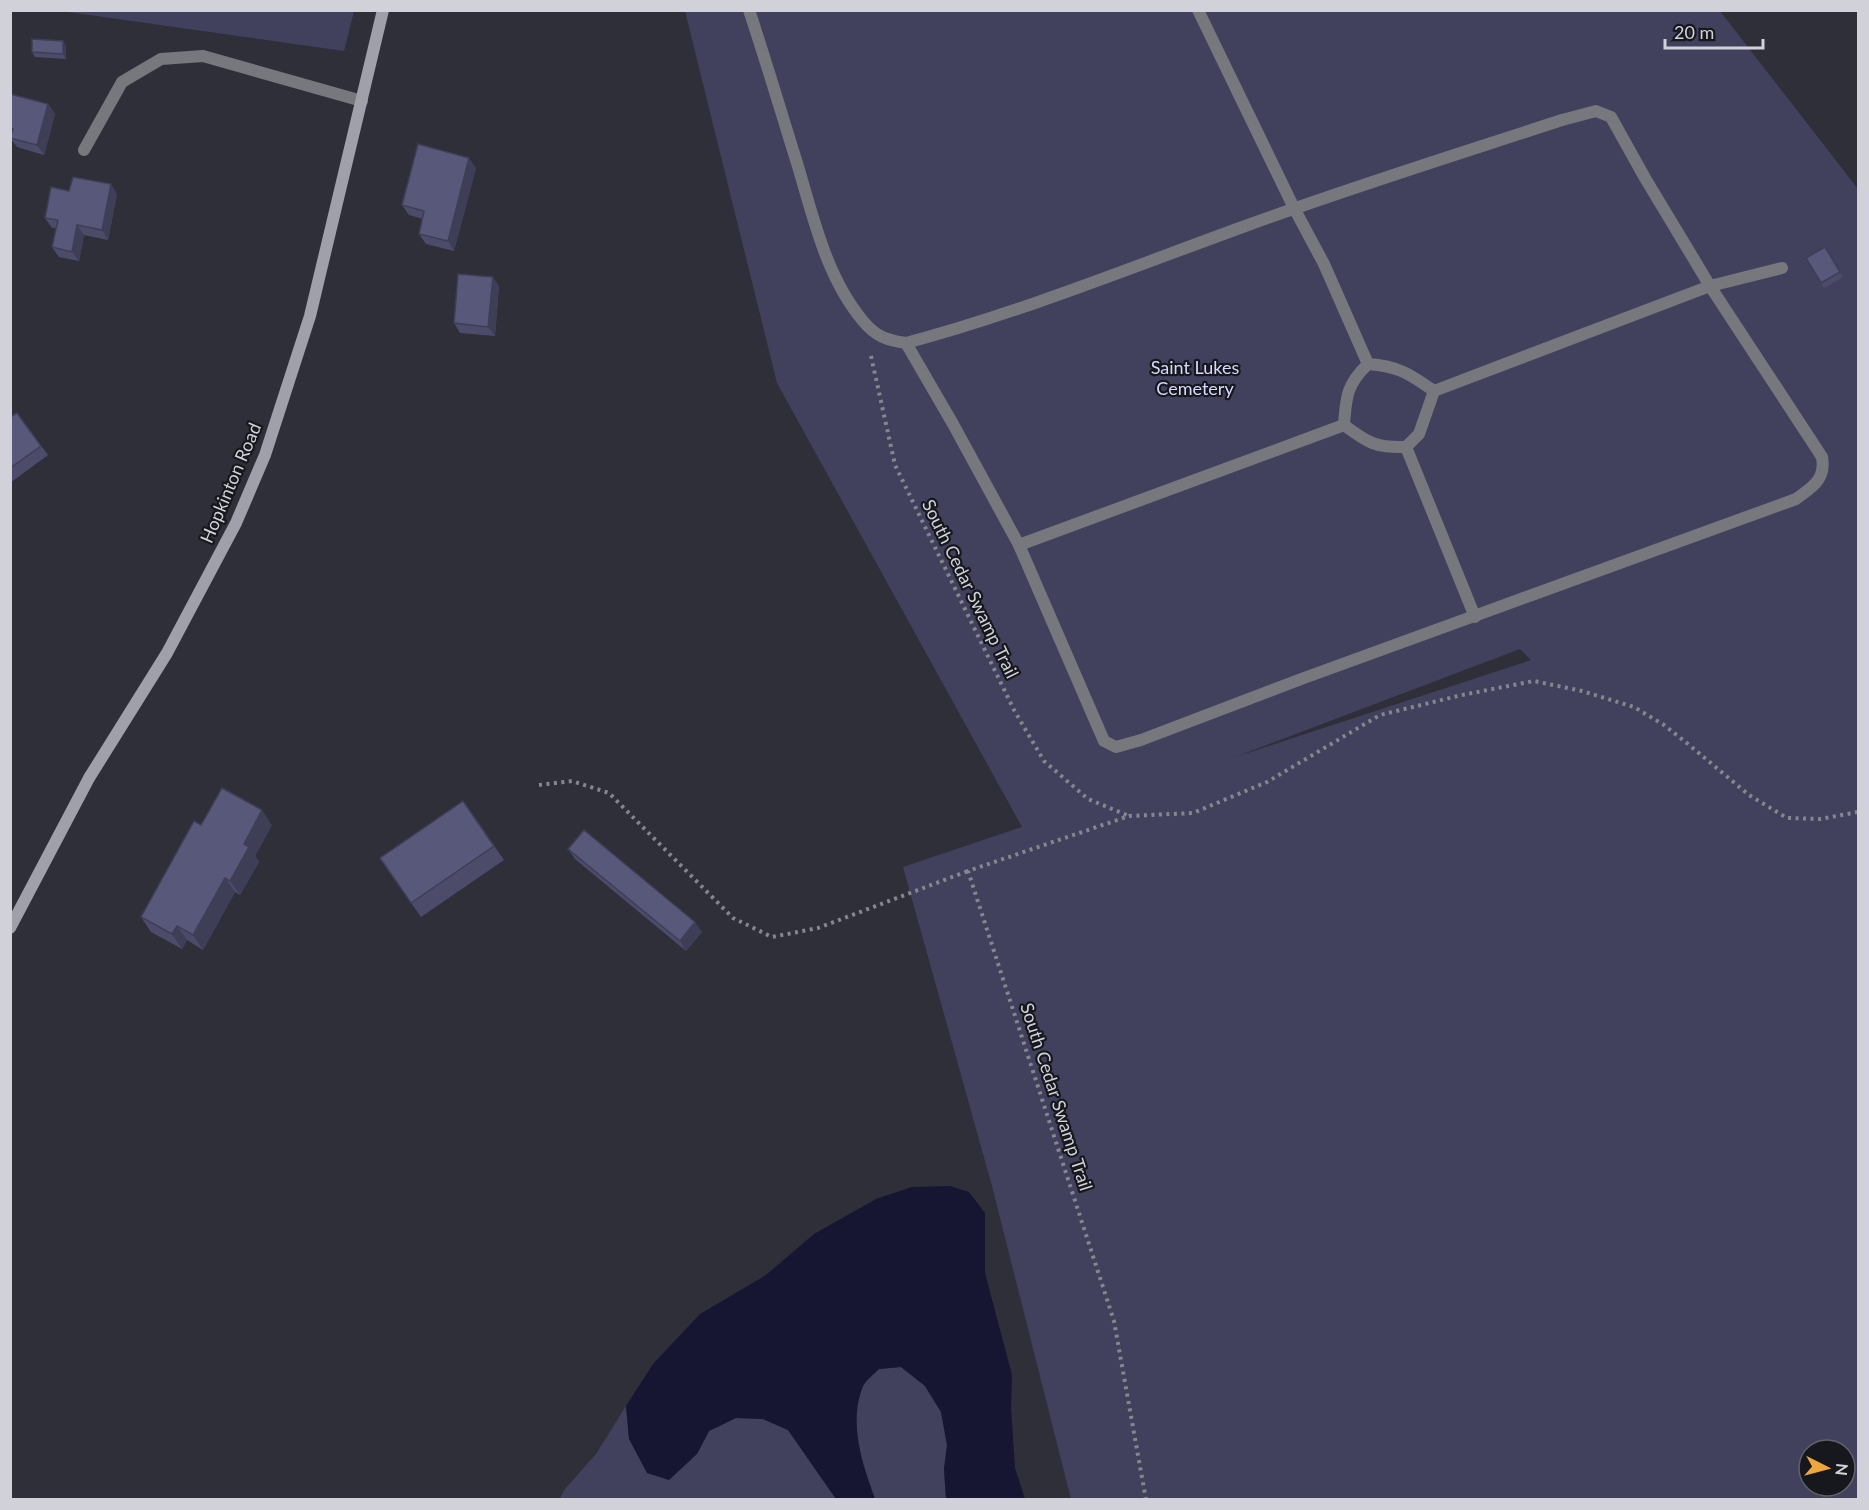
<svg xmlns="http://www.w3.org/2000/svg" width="1869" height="1510" font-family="Lato,sans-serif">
<rect width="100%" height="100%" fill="#2f2f3a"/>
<g fill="#41415e" fill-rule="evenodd">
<path d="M61 11 354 10V11L344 51Z"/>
<path d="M685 11H1720L1858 189V1499H1071L992 1186 903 867 1022 827 777 383ZM1520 649 1531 660 1235 757ZM1809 1450H1845V1486H1809Z"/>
<path d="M901 1367 925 1386 941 1412 947 1445 944 1469 946 1499H875C863 1463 848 1424 863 1386 866 1380 874 1374 879 1369Z"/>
<path d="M626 1406 629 1439 697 1454 709 1431 736 1418 763 1419 788 1430 836 1499 559 1500 565 1489 596 1454Z"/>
</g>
<path fill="#161532" d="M950 1186 969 1192 985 1213V1273L1012 1375 1011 1407 1015 1468 1025 1499H946L944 1469 947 1445 941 1412 925 1386 901 1367 879 1369C874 1374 866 1380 863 1386 848 1423 862 1464 875 1499H836L788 1430 763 1419 736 1418 709 1431 697 1454 669 1480 647 1473 629 1439 626 1406 653 1364 700 1314 766 1275 814 1234 876 1199 912 1187Z"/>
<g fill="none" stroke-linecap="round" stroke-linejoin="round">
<g stroke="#86868f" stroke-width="4" stroke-dasharray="3 4.5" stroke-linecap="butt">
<path d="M871 356 895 465 1014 710 1044 761 1088 799 1129 816"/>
<path d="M539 785 572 781 609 793 733 918 772 937 818 928 968 871"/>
<path d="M1146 1500 1114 1321 968 871 1129 816 1193 813 1267 782 1380 715 1462 695 1534 681 1582 691 1634 707 1664 725 1688 744 1749 795 1787 818 1820 819 1858 812"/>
</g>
<g stroke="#77787d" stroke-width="12">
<path d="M749 10C766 61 781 112 797 163 813 216 826 277 863 321 876 337 887 340 906 343L953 424 1019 545 1104 741 1116 747 1141 740 1304 678 1796 499C1812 487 1826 480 1822 457L1710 286 1645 178 1611 117 1596 111 1562 120C1458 154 1352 187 1248 225 1135 266 1022 312 906 343"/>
<path d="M1198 10 1294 208 1324 264 1368 364C1398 366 1410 374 1434 391L1419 434 1406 447"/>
<path d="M84 150 122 82 161 59 203 56 362 101"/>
<path d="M1368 364C1347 384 1346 396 1344 425 1368 443 1376 448 1406 447L1475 617"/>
<path d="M1434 391 1710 286 1782 268"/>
<path d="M1019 545 1344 425"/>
</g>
<path stroke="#9fa0a9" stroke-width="12" d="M10 928 89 778 167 653 236 523 265 455 310 316 383 10"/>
</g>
<g fill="#4c4c6a">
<path d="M66 46V59L35 57 32 52Z"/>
<path d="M10 94 48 104 55 114 44 155 17 147 10 138Z"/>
<path d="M476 168 454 251 426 244 419 234 423 219 409 215 402 205Z"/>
<path d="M69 191 117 194 108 240 84 235 79 261 59 257 52 247 56 228H52L45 218Z"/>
<path d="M1828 252 1843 277 1824 288 1821 283Z"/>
<path d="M499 286 495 336 460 333 454 323Z"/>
<path d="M17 413 48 455 10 483V417Z"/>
<path d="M463 801 504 860 421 917 380 858Z"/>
<path d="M201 825H272L255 856 259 862 240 895 235 892 203 950 187 940 182 949 151 932 141 917Z"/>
<path d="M568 849 702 932 686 951 575 859Z"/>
</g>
<g fill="#3e3e56">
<path d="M63 41 66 46V59L63 54Z"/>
<path d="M48 104 55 114 44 155 37 145Z"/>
<path d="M469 158 476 168 454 251 448 241Z"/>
<path d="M111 184 117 194 108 240 102 230Z"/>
<path d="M77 225 84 235 79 261 72 252Z"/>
<path d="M493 277 499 286 495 336 488 327Z"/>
<path d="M262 810 272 825 255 856 259 862 240 895 230 881 244 844Z"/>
<path d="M225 878 235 892 203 950 193 935Z"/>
<path d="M695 922 702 932 686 951 680 941Z"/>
<path d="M177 926 187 940 182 949 172 934Z"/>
</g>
<g fill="#58587b" stroke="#3e3e56" stroke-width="1.5">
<path d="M32 39 63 41V54L32 52Z"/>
<path d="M10 94 48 104 37 145 10 138 13 129 10 128Z"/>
<path d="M418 144 469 158 448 241 419 234 424 211 402 205Z"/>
<path d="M73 177 111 184 102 230 77 225 72 252 52 247 58 220 45 218 51 187 69 191Z"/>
<path d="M1825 247 1840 272 1821 283 1806 258Z"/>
<path d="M458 274 493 277 488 327 454 323Z"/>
<path d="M17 413 41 446 10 468V417Z"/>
<path d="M222 788 262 810 244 844 249 847 230 881 225 878 193 935 177 926 172 934 141 917 194 821 201 825Z"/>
<path d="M463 801 494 846 411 903 380 858Z"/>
<path d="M584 830 695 922 680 941 568 849Z"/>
</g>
<g text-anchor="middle" stroke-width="4.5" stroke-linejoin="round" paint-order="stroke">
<g font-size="18" fill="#d7d8fe" stroke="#17181d">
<text x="1195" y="374">Saint Lukes<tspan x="1195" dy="21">Cemetery</tspan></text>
</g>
<g font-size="18" fill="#d1d2d9" stroke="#17181d">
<text transform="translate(231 483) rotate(-67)" y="6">Hopkinton Road</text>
<text transform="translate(970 589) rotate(64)" y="6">South Cedar Swamp Trail</text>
<text transform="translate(1056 1097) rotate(72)" y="6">South Cedar Swamp Trail</text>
</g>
</g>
<rect width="1869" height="1510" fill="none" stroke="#d1d2d9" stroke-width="24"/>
<g transform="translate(1827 1468) rotate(96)"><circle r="28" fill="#17181d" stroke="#616268" stroke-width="1.5"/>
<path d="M0-4.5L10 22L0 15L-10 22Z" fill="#eea73d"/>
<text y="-9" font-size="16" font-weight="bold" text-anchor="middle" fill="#d1d2d9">N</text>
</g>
<path d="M1665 39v9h98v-9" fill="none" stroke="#d1d2d9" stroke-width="3"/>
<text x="1674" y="39" font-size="18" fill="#d1d2d9" stroke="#17181d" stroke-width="4.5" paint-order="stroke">20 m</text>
</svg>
